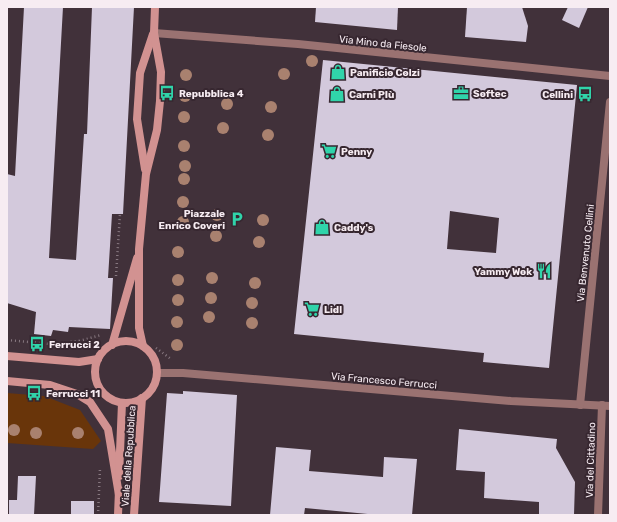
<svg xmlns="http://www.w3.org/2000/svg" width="617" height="522" font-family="Rubik,sans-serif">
<rect width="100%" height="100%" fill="#41313a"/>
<path fill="#69350a" d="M7 393 44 396 80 410 101 441 93 449 7 443Z"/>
<g fill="#d3c9dc" fill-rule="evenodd">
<path d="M24 7H63L49 258 76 260 84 134H87L92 7H134L123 214H112L108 278H113L110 329 69 327 68 332 53 330 51 336 34 334 36 312 7 303V174L15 176Z"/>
<path d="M316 7H398L397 30 315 22Z"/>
<path d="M467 7H522L528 26 526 42 465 37Z"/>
<path d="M568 7H588L579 28 562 20Z"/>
<path d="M323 60 577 85 549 368 483 362 484 353 294 334ZM450 211 499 218 496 253 447 249Z"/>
<path d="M183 391 237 395 231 506 159 502 167 393 183 394Z"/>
<path d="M459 429 557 439 556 448 575 482 574 515H539V502L484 498 485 472 456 470Z"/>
<path d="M276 447 311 450 309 471 383 477 384 457 417 459 412 515H378L305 508 304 515H270Z"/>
<path d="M18 476H36L34 515H9V500H17Z"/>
<rect x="71" y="501" width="23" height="14"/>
</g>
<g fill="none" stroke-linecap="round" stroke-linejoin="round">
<g stroke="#877880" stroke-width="2.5" stroke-dasharray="1 3" stroke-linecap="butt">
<path d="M116 276 120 214"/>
<path d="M7 340 50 344 79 341"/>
<path d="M156 348 171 359"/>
<path d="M79 349V341L101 335"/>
<path d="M98 515 100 468"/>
</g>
<g stroke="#9a7271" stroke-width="8">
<path d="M154 33 298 44 610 76"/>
<path d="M157 373H183L511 401 610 406"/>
<path d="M580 405 610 102"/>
<path d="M598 515 602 405"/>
</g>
<g stroke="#d29291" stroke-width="8">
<path d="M145 169 137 119 140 73 153 34"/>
<circle cx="126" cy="372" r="31"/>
<path d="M112 345 137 258"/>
<path d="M143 346 139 328V249L146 174 157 130 160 101 161 72 154 33 155 7"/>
<path d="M7 356 79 362 98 359"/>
<path d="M7 381 50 385 77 394 90 402 108 429 119 495"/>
<path d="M119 476 122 403"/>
<path d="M118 515 119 490"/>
<path d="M134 515 142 398"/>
</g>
</g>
<g fill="#a9816f">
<circle cx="312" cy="61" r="6"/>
<circle cx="284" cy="74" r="6"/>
<circle cx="186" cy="75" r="6"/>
<circle cx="185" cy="96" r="6"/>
<circle cx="227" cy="104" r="6"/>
<circle cx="271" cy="107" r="6"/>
<circle cx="184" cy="117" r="6"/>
<circle cx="223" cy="128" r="6"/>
<circle cx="268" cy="135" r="6"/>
<circle cx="184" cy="146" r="6"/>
<circle cx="185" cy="166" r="6"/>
<circle cx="184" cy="179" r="6"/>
<circle cx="183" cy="202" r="6"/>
<circle cx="217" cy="215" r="6"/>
<circle cx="263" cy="220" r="6"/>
<circle cx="183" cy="222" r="6"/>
<circle cx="216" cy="236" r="6"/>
<circle cx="259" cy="242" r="6"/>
<circle cx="178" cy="252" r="6"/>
<circle cx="212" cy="278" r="6"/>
<circle cx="178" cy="280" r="6"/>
<circle cx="255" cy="283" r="6"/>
<circle cx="211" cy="298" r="6"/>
<circle cx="178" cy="300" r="6"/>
<circle cx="252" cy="303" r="6"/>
<circle cx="209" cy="317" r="6"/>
<circle cx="177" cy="322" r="6"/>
<circle cx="252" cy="323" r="6"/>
<circle cx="177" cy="345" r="6"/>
<circle cx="14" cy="430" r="6"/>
<circle cx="36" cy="433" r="6"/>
<circle cx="78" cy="433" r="6"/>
</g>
<defs>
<g id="shop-bare" transform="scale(1.2)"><path d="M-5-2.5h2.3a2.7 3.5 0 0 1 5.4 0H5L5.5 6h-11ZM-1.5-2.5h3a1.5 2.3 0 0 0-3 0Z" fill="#30d4aa" stroke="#372730" stroke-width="2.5" paint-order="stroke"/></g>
<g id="bus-bare" transform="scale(1.2)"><path d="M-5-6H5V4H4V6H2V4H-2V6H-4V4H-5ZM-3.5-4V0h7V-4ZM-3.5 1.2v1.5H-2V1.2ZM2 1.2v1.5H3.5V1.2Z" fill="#30d4aa" stroke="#372730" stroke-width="2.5" paint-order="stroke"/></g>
<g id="office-bare" transform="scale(1.2)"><path d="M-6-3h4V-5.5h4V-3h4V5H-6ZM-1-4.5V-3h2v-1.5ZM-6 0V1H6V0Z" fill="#30d4aa" stroke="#372730" stroke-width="2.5" paint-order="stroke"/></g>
<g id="supermarket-bare" transform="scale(1.2)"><path d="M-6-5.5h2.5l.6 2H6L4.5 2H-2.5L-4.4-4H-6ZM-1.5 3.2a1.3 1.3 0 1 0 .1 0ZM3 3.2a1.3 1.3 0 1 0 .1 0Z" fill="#30d4aa" stroke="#372730" stroke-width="2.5" paint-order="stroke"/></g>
<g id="parking-bare" transform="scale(1.2)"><path d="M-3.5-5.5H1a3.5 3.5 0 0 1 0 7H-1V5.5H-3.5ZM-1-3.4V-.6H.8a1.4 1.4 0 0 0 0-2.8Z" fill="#30d4aa" stroke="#372730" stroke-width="2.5" paint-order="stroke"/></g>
<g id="restaurant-bare" transform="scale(1.2)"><path d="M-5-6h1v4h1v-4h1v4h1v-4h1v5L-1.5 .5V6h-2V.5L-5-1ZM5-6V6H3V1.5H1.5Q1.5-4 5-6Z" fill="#30d4aa" stroke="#372730" stroke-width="2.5" paint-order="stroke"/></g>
</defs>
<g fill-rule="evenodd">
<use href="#shop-bare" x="338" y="72"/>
<use href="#bus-bare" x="167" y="93"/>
<use href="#office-bare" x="461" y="93"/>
<use href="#shop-bare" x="337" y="94"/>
<use href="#bus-bare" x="585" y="94"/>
<use href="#supermarket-bare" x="329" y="151"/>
<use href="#parking-bare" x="237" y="219"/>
<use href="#shop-bare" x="322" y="227"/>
<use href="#restaurant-bare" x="544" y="271"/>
<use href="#supermarket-bare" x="312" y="309"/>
<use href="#bus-bare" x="37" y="344"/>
<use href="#bus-bare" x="34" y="393"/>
</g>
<g text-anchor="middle" stroke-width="4" stroke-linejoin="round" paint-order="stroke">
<g font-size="10" fill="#f7ecf2" stroke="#372730">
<text transform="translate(383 43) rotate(6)" y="4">Via Mino da Fiesole</text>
<text transform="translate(585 253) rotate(-84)" y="4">Via Benvenuto Cellini</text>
<text transform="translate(384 380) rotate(5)" y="4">Via Francesco Ferrucci</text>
<text transform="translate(128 456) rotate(-86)" y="4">Viale della Repubblica</text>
<text transform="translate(590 460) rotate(-88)" y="4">Via del Cittadino</text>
</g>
<g font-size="10" font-weight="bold" fill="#f7ecf2" stroke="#372730" text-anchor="start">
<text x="350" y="76">Panificio Colzi</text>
<text x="179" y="97">Repubblica 4</text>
<text x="473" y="97">Softec</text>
<text x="349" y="98">Carni PIù</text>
<text x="573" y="98" text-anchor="end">Cellini</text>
<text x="341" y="155">Penny</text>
<text x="225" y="217" text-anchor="end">Piazzale<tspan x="225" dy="12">Enrico Coveri</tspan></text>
<text x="334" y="231">Caddy's</text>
<text x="532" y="275" text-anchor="end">Yammy Wok</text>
<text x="324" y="313">Lidl</text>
<text x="49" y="348">Ferrucci 2</text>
<text x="46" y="397">Ferrucci 11</text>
</g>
</g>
<rect width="617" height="522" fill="none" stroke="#f7ecf2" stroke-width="16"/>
</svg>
